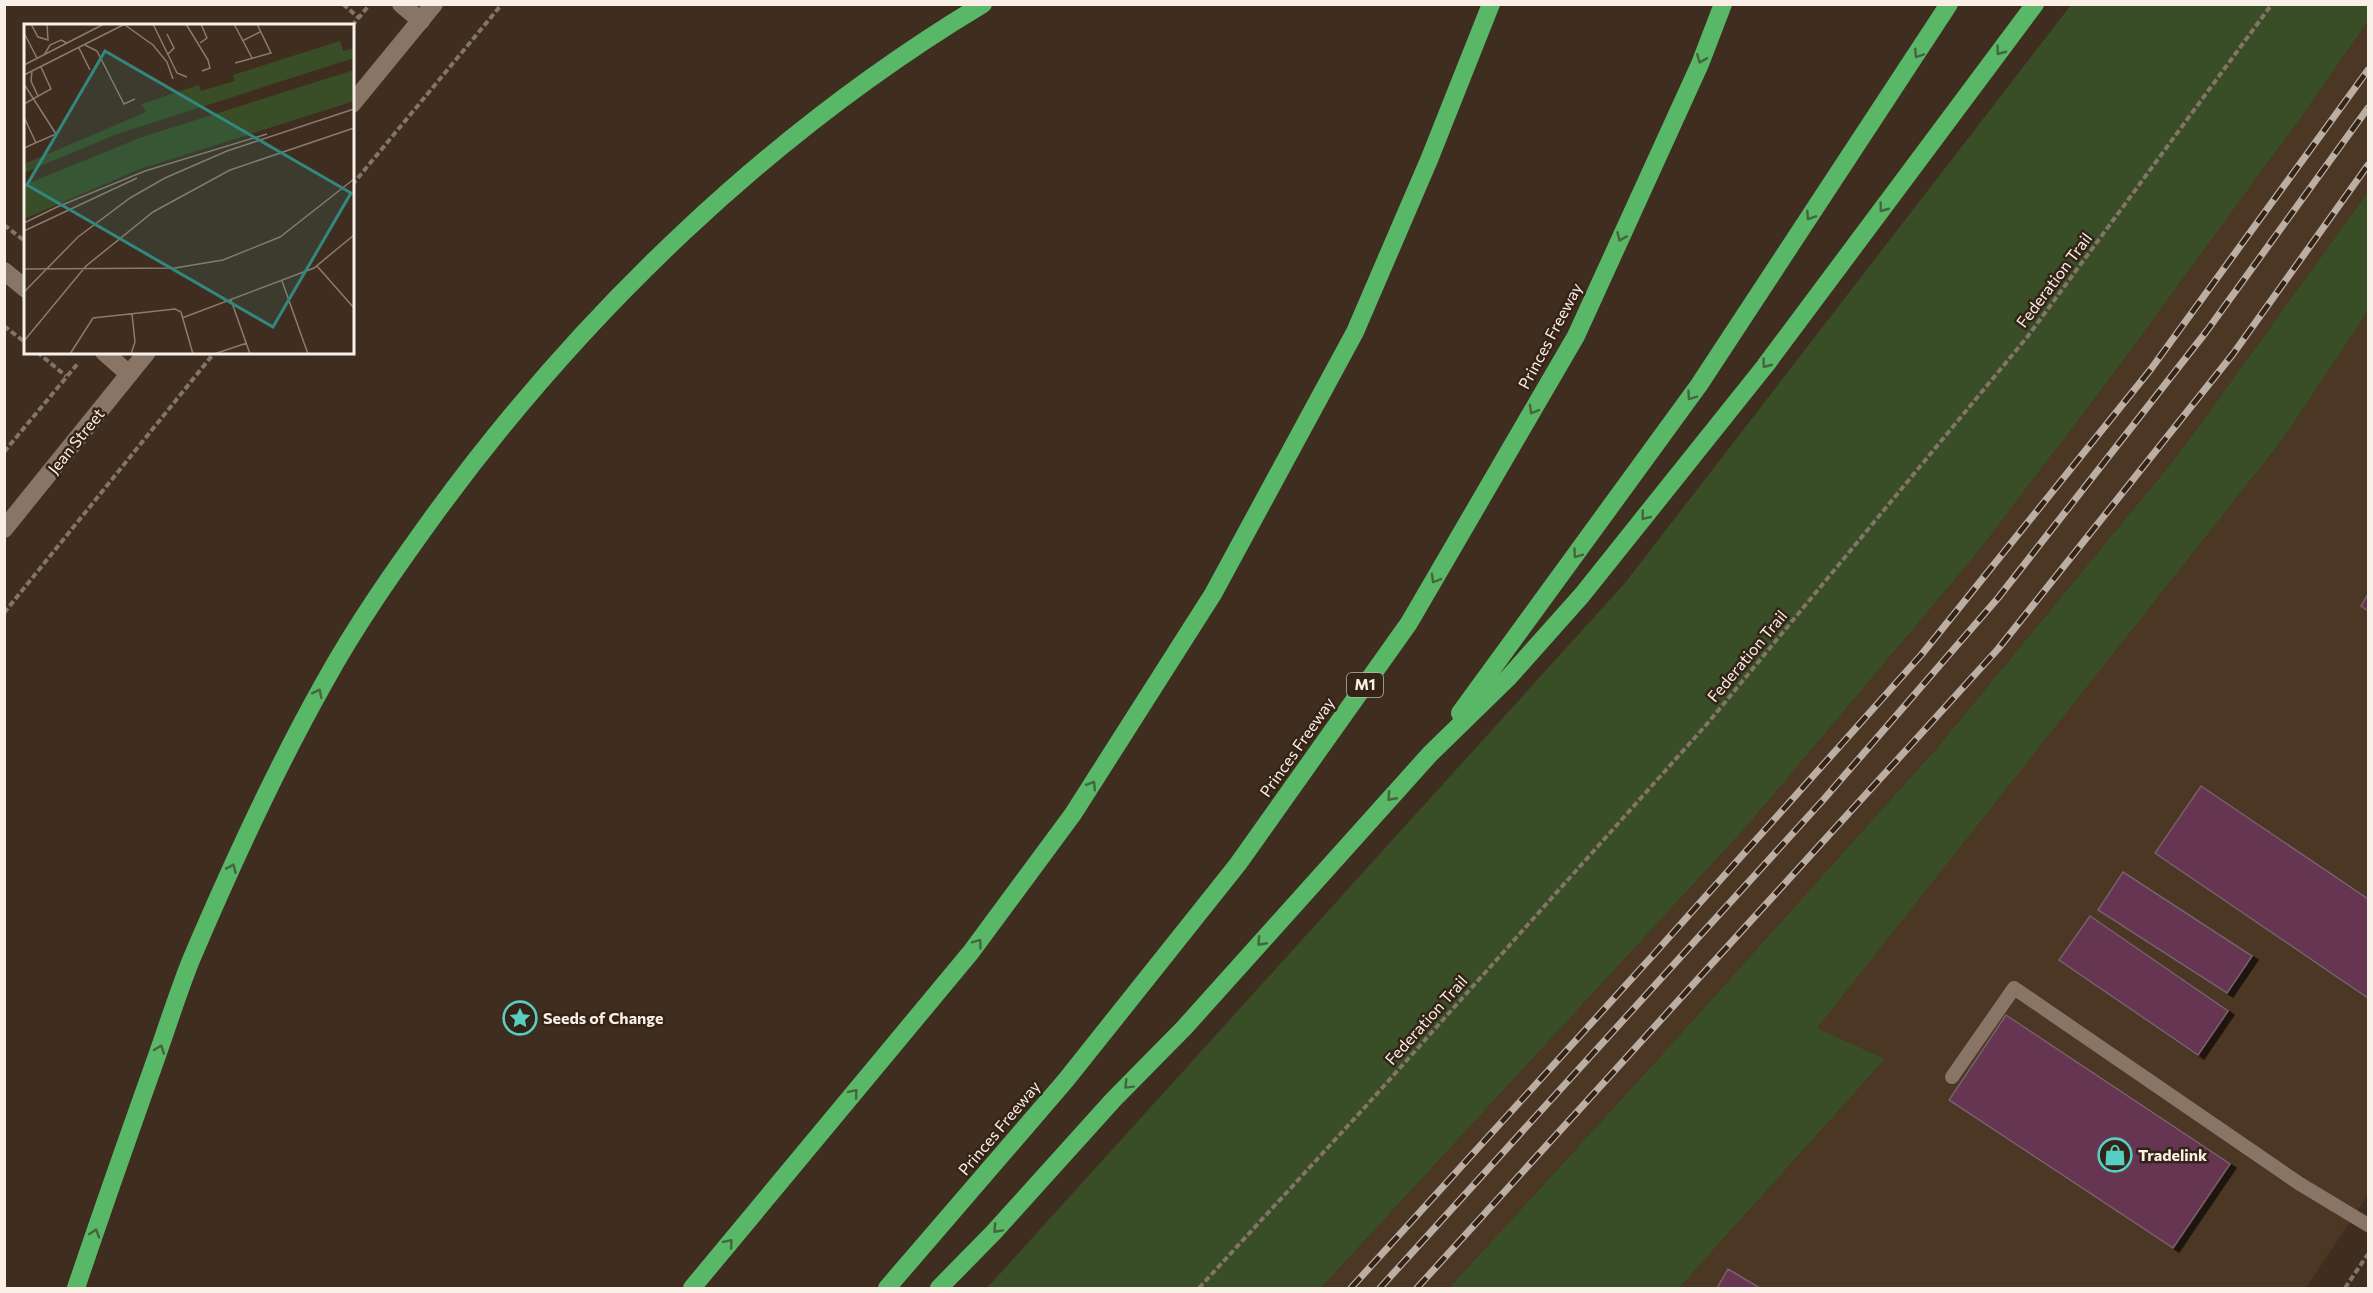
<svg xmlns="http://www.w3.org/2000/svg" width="2373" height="1293" font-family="Commissioner,sans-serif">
<defs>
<filter id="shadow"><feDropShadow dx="6" dy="4" stdDeviation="0" flood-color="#0009"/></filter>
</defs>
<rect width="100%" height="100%" fill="#3f2e20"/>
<g fill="#4c3624">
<path d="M2368 21V192L2178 455 1937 748 1660 1057 1449 1288H1321L1747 826 1978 552 2125 358 2307 109Z"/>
<path d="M2368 311V1195L2306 1288H1679L1885 1059 1816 1028 2283 439Z"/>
</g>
<g fill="#394e27">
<path d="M2071 5H2368V21L2307 109 2125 358 1978 552 1747 826 1321 1288H987L1625 583Z"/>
<path d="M2368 192V311L2283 439 1817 1028 1885 1059 1679 1288H1449L1660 1057 1937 748 2178 455Z"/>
</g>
<g fill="#653551" stroke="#76606b" stroke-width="1.5" filter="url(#shadow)">
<path d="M2368 594V611L2361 606Z"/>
<path d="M2201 786 2368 899V998L2155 853Z"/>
<path d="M2123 872 2252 956 2227 993 2098 910Z"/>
<path d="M2090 916 2228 1011 2198 1055 2059 960Z"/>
<path d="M2006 1015 2230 1164 2173 1248 1949 1100Z"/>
<path d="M1728 1269 1760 1288H1717Z"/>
</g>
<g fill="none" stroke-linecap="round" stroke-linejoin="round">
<g stroke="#837468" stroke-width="4" stroke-dasharray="6 3" stroke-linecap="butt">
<path d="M343 4 359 18"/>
<path d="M352 26 370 4"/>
<path d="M352 185 502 4"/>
<path d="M4 225 26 242"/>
<path d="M4 326 26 343"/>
<path d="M37 352 66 376"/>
<path d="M4 452 79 362"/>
<path d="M4 613 215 352"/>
<path d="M1199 1288 1366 1106 1707 724 2028 336 2272 4"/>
<path d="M2345 1288 2368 1254"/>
</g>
<path stroke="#897566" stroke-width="14" d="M1952 1077 2014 988 2300 1184 2368 1225"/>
<g stroke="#897566" stroke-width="18">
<path d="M401 4 421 21"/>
<path d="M352 104 434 4"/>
<path d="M4 271 26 289"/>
<path d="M104 352 129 374"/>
<path d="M4 529 147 352"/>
</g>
<g stroke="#59b768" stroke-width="18">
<path d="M1460 713 1699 385 1949 4"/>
<path d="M76 1288C101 1214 127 1140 153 1067 166 1031 177 995 191 960 231 866 274 772 324 683 357 623 396 568 435 514 581 314 770 132 983 4"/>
<path d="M692 1288 971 952 1073 814 1213 594 1355 332 1429 160 1491 4"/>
<path d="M887 1288 1066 1080 1238 864 1409 623 1576 336 1700 64 1723 4"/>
<path d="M939 1288 994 1232 1114 1099 1184 1028 1430 754 1509 677 1582 595 1765 366 2035 4"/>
</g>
<g stroke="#bbaea3" stroke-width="7">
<g id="rail">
<path d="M1351 1288 1655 953 1922 654 2151 369 2368 70"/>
<path d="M1380 1288 1824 799 1998 598 2206 332 2368 108"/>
<path d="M1417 1288 1998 649 2233 354 2368 165"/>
</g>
</g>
<use href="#rail" stroke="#342417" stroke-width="4.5" stroke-dasharray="14" stroke-linecap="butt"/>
</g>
<defs><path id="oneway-chevron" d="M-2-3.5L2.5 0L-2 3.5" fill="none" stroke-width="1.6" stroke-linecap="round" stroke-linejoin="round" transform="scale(1.5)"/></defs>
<g stroke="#45663b">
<use href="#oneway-chevron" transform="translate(2000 51) rotate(127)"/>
<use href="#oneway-chevron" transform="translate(1918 54) rotate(123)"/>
<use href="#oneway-chevron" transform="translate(1701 59) rotate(112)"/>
<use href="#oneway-chevron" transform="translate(1883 208) rotate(127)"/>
<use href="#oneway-chevron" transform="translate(1810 216) rotate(123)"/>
<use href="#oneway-chevron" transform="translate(1621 237) rotate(114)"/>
<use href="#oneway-chevron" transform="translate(1766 364) rotate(127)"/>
<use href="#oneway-chevron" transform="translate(1691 396) rotate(125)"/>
<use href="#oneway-chevron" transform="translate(1533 410) rotate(120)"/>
<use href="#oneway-chevron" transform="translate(1645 516) rotate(129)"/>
<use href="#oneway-chevron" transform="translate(1577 554) rotate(126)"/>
<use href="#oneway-chevron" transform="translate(1435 579) rotate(120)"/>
<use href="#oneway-chevron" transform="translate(318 693) rotate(-63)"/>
<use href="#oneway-chevron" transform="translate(1092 785) rotate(-58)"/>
<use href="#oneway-chevron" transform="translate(1391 797) rotate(132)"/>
<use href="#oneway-chevron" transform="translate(232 868) rotate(-66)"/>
<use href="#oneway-chevron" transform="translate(1261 942) rotate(132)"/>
<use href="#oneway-chevron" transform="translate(978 943) rotate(-54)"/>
<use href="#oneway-chevron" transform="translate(160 1049) rotate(-70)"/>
<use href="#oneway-chevron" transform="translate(1128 1085) rotate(135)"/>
<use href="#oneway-chevron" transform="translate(854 1093) rotate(-50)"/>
<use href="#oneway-chevron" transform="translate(997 1229) rotate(133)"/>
<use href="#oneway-chevron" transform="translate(95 1233) rotate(-72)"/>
<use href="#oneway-chevron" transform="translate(729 1243) rotate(-50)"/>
</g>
<defs>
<g id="sight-ring" transform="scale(1.725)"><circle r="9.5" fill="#342417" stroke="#57cec1" stroke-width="1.5"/><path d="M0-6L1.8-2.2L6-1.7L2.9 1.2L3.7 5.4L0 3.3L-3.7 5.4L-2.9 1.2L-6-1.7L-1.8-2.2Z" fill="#57cec1"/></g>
<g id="shop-ring" transform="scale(1.725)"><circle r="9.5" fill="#342417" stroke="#57cec1" stroke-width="1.5"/><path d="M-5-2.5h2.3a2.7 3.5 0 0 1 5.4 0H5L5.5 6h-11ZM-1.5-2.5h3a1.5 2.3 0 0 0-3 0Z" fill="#57cec1"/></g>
</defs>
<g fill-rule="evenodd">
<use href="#sight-ring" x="520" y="1018"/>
<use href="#shop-ring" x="2115" y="1155"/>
</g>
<g text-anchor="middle" stroke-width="5" stroke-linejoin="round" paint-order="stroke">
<rect fill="#342417" stroke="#bfb2a8" stroke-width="1.5" x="1347" y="673" width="36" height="24" rx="4.5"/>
<g font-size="15" font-weight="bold" fill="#faefe6">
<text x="1365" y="690">M1</text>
</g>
<g font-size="16" fill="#faefe6" stroke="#342417">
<text transform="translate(2054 280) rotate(-53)" y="6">Federation Trail</text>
<text transform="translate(1550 336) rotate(-62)" y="6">Princes Freeway</text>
<text transform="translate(76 441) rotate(-51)" y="6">Jean Street</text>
<text transform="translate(1747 656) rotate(-50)" y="6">Federation Trail</text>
<text transform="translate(1297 747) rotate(-55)" y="6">Princes Freeway</text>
<text transform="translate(1426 1020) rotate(-48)" y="6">Federation Trail</text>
<text transform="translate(999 1128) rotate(-50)" y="6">Princes Freeway</text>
</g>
<g font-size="16" font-weight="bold" fill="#faefe6" stroke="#342417" text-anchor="start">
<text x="543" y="1024">Seeds of Change</text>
<text x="2138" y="1161">Tradelink</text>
</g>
</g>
<g transform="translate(24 24)">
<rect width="330" height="330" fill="#3f2e20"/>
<path d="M316 17 319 27 330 24V34L93 110 0 149V140L122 88 117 80 175 61 177 67 211 57 209 51ZM330 46V77L116 145 0 195V161L17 154 118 113Z" fill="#394e27"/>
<path fill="none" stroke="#8a7b6f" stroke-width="1.5" d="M7 0 14 13 24 16 23 0M129 0 153 49 163 53M162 0 184 36 186 44 178 47M210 0 228 34M101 1 129 21 143 38 149 55M0 9 13 34M143 10 150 24 144 30M218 17 236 8M176 19 183 14 177 0M61 21 73 27 100 80 111 75M55 24 66 46M20 31 26 21 37 16 43 19M211 39 247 29 233 0M0 41 80 0M8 47 7 57 14 72M0 51 101 0M0 60 32 110 0 124M0 80 27 65 17 43M0 93 12 119M33 183 121 147 243 110M0 199 33 183M0 207 113 154M293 242 330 284M0 245 151 244 199 236 256 213 330 155M258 257 284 330M0 268 54 213 106 174 141 154 203 127 330 85M207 276 226 330M158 294 290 244 330 211M0 317 62 242 129 188 206 146 330 104M46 330 69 294 151 285 157 288 169 330M107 330 111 318 108 290M190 330 223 319"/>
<path fill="#328880" fill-opacity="0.15" stroke="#328880" stroke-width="3" d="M81 27 327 169 249 303 3 161Z"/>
<rect width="330" height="330" fill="none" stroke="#faefe6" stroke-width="3"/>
</g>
<rect width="2373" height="1293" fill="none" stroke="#faefe6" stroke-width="12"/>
</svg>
